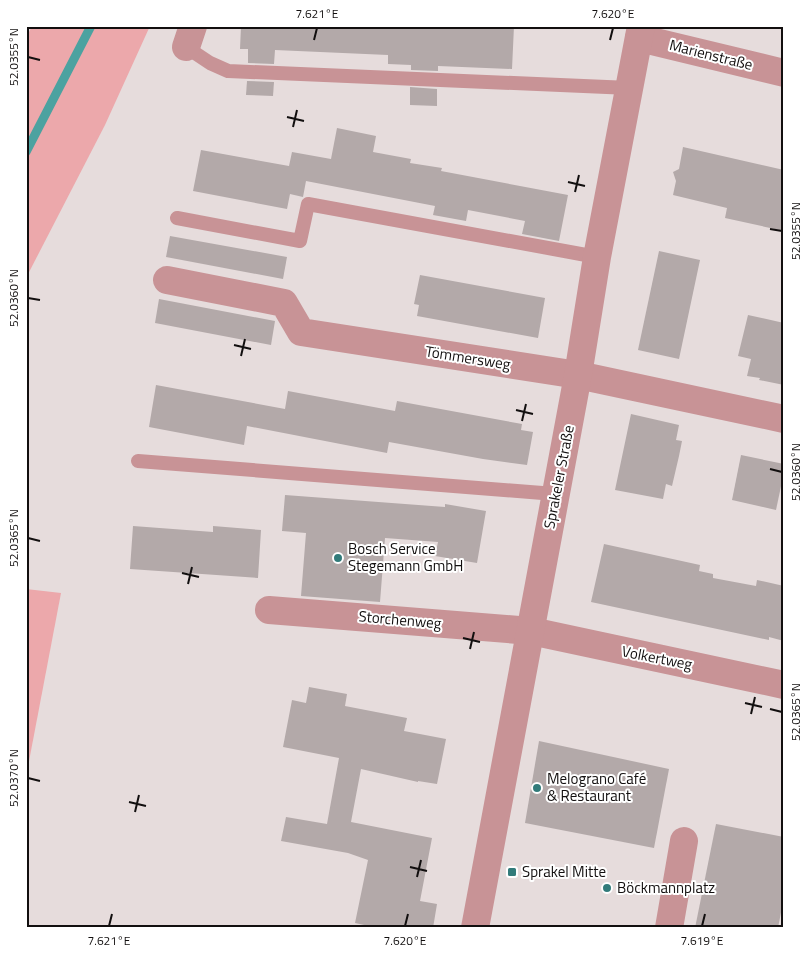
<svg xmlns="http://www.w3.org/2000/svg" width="810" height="954" font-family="'Titillium Web',sans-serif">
<rect width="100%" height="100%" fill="#e6dcdc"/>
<g fill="#eca8ab">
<path d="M32 26H150L105 125 26 278V38Z"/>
<path d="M26 589 61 593 26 777Z"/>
</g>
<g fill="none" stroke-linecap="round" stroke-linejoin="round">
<path stroke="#4ca2a0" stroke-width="9" d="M26 152 91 26"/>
</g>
<g fill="#b3a9a9">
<path d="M241 26H514L512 69 438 66V71L411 70V65L388 64V55L275 50 274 64 248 63V49H240Z"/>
<path d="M247 81 274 82 273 96 246 95Z"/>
<path d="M410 87 437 89V106L410 105Z"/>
<path d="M337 128 376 136 373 152 411 159 410 163 442 168 441 171 568 195 559 241 522 234 525 221 468 210 466 221 433 215 435 206 306 181 303 197 290 194 287 209 193 191 201 150 289 166 292 152 331 159Z"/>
<path d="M683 147 784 170V231L725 218 727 208 673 195 676 181 673 172 679 169Z"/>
<path d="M170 236 287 257 283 279 166 257Z"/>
<path d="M659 251 700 260 679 359 638 350Z"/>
<path d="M420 275 545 298 538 338 417 316 419 305 414 304Z"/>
<path d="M159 299 275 321 271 345 155 323Z"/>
<path d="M748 315 784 323V385L759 380 760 378 747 376 751 359 738 356Z"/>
<path d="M156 385 285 409 288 391 395 411 397 401 522 424 521 430 533 432 527 465 483 459 389 442 387 453 247 426 244 445 149 427Z"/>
<path d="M631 414 679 425 676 440 682 441 679 456 672 486 666 484 663 499 615 490Z"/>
<path d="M741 455 784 464V472L776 510 732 500Z"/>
<path d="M285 495 445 507V504L486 511 477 563 435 556 438 542 385 538 380 602 301 596 306 533 282 531Z"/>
<path d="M133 526 213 532V526L261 530 258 578 130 569Z"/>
<path d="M604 544 700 565 699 571 713 574V578L756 586 757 580 784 586V641L769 637V640L591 602Z"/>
<path d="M309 687 347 694 345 706 407 718 404 731 446 739 437 784 418 781V782L361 769 351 822 432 838 420 901 437 904 433 928H378L355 923 368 860 348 853 281 841 286 817 327 824 339 758 283 747 292 700 306 703Z"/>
<path d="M539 741 669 769 654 848 525 823Z"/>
<path d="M716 824 784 837V897L778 928H695Z"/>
</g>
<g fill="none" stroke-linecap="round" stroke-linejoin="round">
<g stroke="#c89396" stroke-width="14">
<path d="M186 47 210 63 228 71 630 88"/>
<path d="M177 218 300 241 308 204 597 257"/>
<path d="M138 461 555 494"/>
</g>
<g stroke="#c89396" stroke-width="28">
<path d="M639 38 784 73"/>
<path d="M186 47 193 26"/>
<path d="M167 280 284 303 301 332 578 375 784 419"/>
<path d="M269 610 531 631 784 685"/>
<path d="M669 928 684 841"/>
</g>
<path stroke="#c89396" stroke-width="28" d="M475 928 578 375 597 257 641 26"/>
</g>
<path fill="none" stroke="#120f0f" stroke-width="2" d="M314 40 317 28M610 40 613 28M28 57 40 60M287 117 304 121M293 127 297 110M568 182 585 186M575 192 579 175M770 229 782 231M28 298 40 300M234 345 251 349M241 356 245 339M516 410 533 414M522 421 526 404M770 469 782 472M28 538 40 541M182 573 199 577M188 584 192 567M463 638 480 642M470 649 474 632M745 703 762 707M770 709 782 712M751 714 755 697M28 778 40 781M129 802 146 806M135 812 139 795M410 867 427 871M417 877 421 860M109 926 112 914M405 926 408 914M702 926 705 914"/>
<g fill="#327b7a" stroke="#fff" stroke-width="2">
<circle cx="338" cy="558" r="5"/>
<circle cx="537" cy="788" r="5"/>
<rect x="507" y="867" width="10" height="10" rx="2.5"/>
<circle cx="607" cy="888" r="5"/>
</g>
<g text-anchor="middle" stroke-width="4" stroke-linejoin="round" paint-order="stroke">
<g font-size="15" fill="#120f0f" stroke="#fff">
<text transform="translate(711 55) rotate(14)" y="5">Marienstraße</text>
<text transform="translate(468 358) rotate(9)" y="5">Tömmersweg</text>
<text transform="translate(559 477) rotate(-79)" y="5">Sprakeler Straße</text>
<text transform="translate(400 620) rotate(5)" y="5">Storchenweg</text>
<text transform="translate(657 658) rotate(11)" y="5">Volkertweg</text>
</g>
<g font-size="15" fill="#120f0f" stroke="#fff" text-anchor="start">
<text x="348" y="554">Bosch Service<tspan x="348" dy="17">Stegemann GmbH</tspan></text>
<text x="547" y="784">Melograno Café<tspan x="547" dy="17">&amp; Restaurant</tspan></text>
<text x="522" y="877">Sprakel Mitte</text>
<text x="617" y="893">Böckmannplatz</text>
</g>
</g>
<rect width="810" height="954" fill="none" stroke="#ffffff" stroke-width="55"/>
<rect x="28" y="28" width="754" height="898" fill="none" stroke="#120f0f" stroke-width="2"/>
<g font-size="12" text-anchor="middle" fill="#120f0f">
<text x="317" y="18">7.621°E</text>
<text x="613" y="18">7.620°E</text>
<text transform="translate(14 57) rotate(-90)" y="4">52.0355°N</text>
<text transform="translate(796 231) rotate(-90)" y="4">52.0355°N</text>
<text transform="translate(14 298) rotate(-90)" y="4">52.0360°N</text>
<text transform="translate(796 472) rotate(-90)" y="4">52.0360°N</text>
<text transform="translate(14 538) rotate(-90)" y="4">52.0365°N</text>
<text transform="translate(796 712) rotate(-90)" y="4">52.0365°N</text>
<text transform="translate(14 778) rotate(-90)" y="4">52.0370°N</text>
<text x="109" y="945">7.621°E</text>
<text x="405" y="945">7.620°E</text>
<text x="702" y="945">7.619°E</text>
</g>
</svg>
